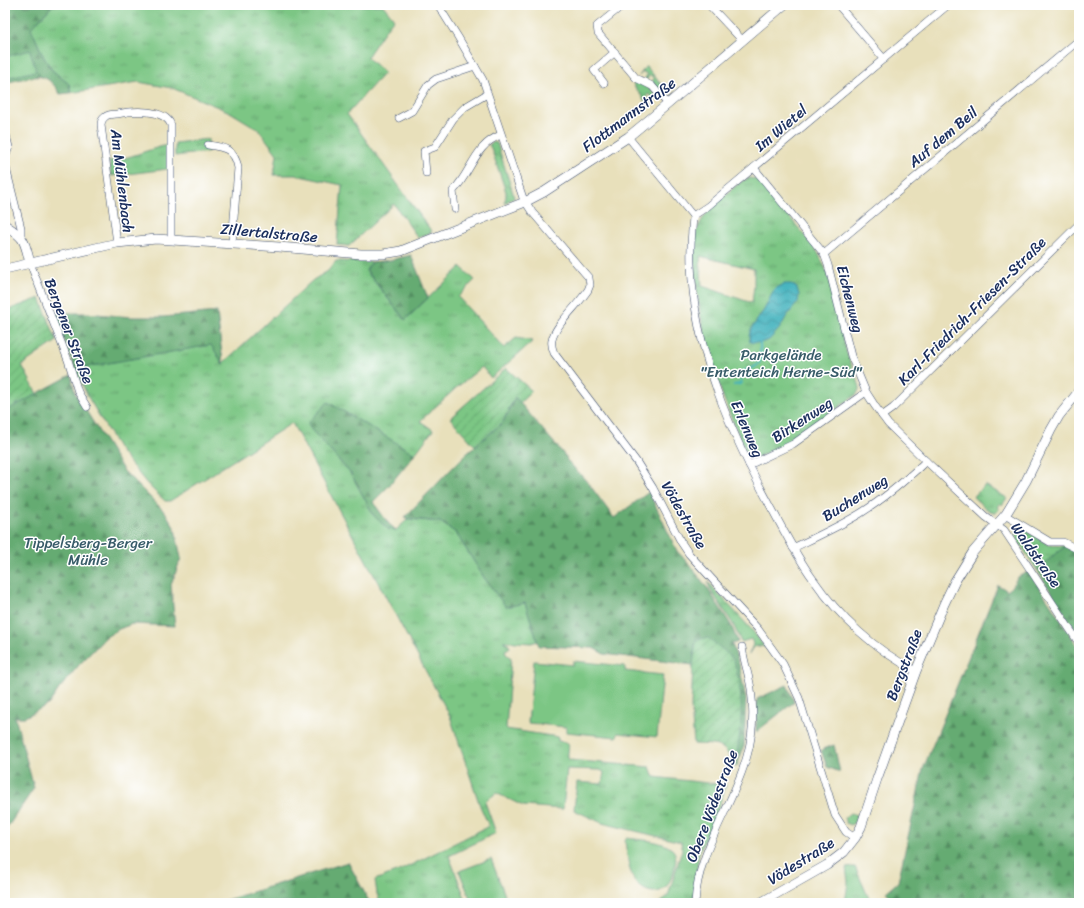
<svg xmlns="http://www.w3.org/2000/svg" width="1084" height="908" font-family="Sriracha,sans-serif">
<defs>
<pattern id="grass-tufts" width="24" height="20" patternUnits="userSpaceOnUse"><rect width="24" height="20" fill="#7cc684"/><path d="M3 7l-1-3M5 7V3M7 7l1-3M15 17l-1-3M17 17v-4M19 17l1-3" fill="none" stroke="#65a16f"/></pattern>
<pattern id="forest-firs" width="22" height="20" patternUnits="userSpaceOnUse"><rect width="22" height="20" fill="#65ab72"/><path d="M5 1l3.5 6h-7zM16 11l3.5 6h-7z" fill="#528c61"/></pattern>
<pattern id="garden-furrows" width="10" height="10" patternUnits="userSpaceOnUse"><rect width="10" height="10" fill="#7cc684"/><path d="M-1 1l2-2M0 10L10 0M9 11l2-2" fill="none" stroke="#65a16f"/></pattern>
<pattern id="water-waves" width="16" height="10" patternUnits="userSpaceOnUse"><rect width="16" height="10" fill="#43b2bd"/><path d="M0 5q4-4 8 0t8 0" fill="none" stroke="#37919d"/></pattern>
</defs>
<rect width="100%" height="100%" fill="#fff"/>
<filter id="ink" filterUnits="userSpaceOnUse"><feTurbulence type="fractalNoise" baseFrequency=".025" numOctaves="2"/><feDisplacementMap in="SourceGraphic" scale="8" xChannelSelector="R" yChannelSelector="G"/><feConvolveMatrix kernelMatrix="1 2 1 2 8 2 1 2 1" color-interpolation-filters="sRGB"/></filter>
<filter id="wash" filterUnits="userSpaceOnUse"><feTurbulence type="fractalNoise" baseFrequency=".012" numOctaves="4" result="noise"/><feDisplacementMap in="SourceGraphic" scale="16" xChannelSelector="R" yChannelSelector="G"/><feGaussianBlur stdDeviation="0.9" result="paint"/><feColorMatrix in="noise" values="0 0 0 0 0 0 0 0 0 0 0 0 0 0 0 0 0 1.4 0 .05"/><feComposite in="paint" operator="in"/></filter>
<g filter="url(#wash)">
<rect width="100%" height="100%" fill="#e8e0bb"/>
<g fill="url(#grass-tufts)" stroke="#4c7a71" fill-rule="evenodd">
<path d="M53 5H383L394 19 386 29 367 57 384 73 347 114 432 232 418 238 394 204 349 246 337 245 342 185 295 175H274L277 154 258 129 230 112 172 88 138 82 70 93V85L52 70 43 56 31 28Z"/>
<path d="M646 66 665 89 661 92 652 82 654 77 649 75 647 80 645 79 647 74 643 72 639 76Z"/>
<path d="M636 82 650 89 656 96 653 99 649 94 646 96 650 101 647 104 633 84Z"/>
<path d="M208 139V152L175 156V143Z"/>
<path d="M493 142 497 143 513 193 514 198 504 203 506 197V192L491 148 489 145Z"/>
<path d="M168 145V169L111 176 109 161C129 159 148 149 168 145Z"/>
<path d="M750 178 759 180 815 248C834 278 837 316 846 350 849 363 857 375 860 387L857 394 788 443 756 458H752L747 454C721 397 701 341 696 279 694 264 692 248 696 233 701 218 711 207 723 197 731 191 740 180 750 178ZM700 256 754 269V286L752 303 702 286Z"/>
<path d="M336 261 372 262 366 271 405 320 461 267 475 280 458 297 504 348 516 338 533 341 491 378 482 367 456 388 420 421 433 430 415 454 328 403 310 428 351 474 388 529 396 530 408 519 440 522 447 525 456 533 485 579 525 603 538 641 531 643 503 641 509 645 510 648 505 650 506 654 511 658 506 729 558 737V741L568 743C570 749 566 754 569 760L650 767 654 777 726 785 718 809 699 853 693 903H659L668 896 681 853 682 849 681 842 602 823 574 810 577 782 602 784 604 772 600 770 567 769 563 809 523 806 496 793 485 802 496 833 449 856 467 903H380L377 894 375 880 401 870 489 826 480 806 450 716 292 423 170 501H165L148 485 120 451 88 397 68 352 219 333 223 363 313 280 328 271Z"/>
<path d="M985 485 1007 498 1002 505 1000 503 997 507 999 509 996 513 990 512 973 497Z"/>
<path d="M1020 527 1049 545 1066 546 1055 554 1037 570 1017 539 1015 534Z"/>
<path d="M708 582 751 629 765 647C757 644 751 647 749 655L753 644 751 639 741 642 733 624 710 589Z"/>
<path d="M850 813 857 815 854 823 850 825 846 823 844 818Z"/>
<path d="M855 867 871 903H845L848 882 846 868Z"/>
</g>
<g fill="url(#forest-firs)" stroke="#406d68">
<path d="M5 5H53L31 28 43 56 52 70 70 85V93L60 94C57 88 49 78 42 77 36 75 13 81 5 83Z"/>
<path d="M411 255 428 298 405 320 366 270 372 262 391 260Z"/>
<path d="M217 312 223 364 211 345 75 369 54 313H85L132 317H163Z"/>
<path d="M71 375 75 393 123 470 166 513 175 529 181 558 171 585 175 626 132 624 119 629 106 637 79 665 59 689 49 704 25 717H15L34 788 5 831V411Z"/>
<path d="M515 397 567 458 566 459 589 484 614 518 649 492 677 551 689 564 706 586 731 625 738 642 732 644 739 664 746 699 744 746 737 766 733 767C743 730 743 695 733 659L696 639 693 665 604 654 593 648 539 646 525 603 506 607 485 579 456 533 440 522 404 518 463 457 503 422Z"/>
<path d="M328 402 415 454 387 488 373 502 389 524 396 530 388 529 374 516 351 474 310 428 308 423Z"/>
<path d="M1066 546 1079 554V636L1037 570 1055 554Z"/>
<path d="M1029 571 1079 648V903H896L886 892 898 882 923 769 998 585 1008 591 1018 577Z"/>
<path d="M787 685 794 702 756 732 757 699Z"/>
<path d="M834 745 840 772 827 767 821 750Z"/>
<path d="M348 862 370 903H217Z"/>
</g>
<g fill="url(#garden-furrows)" stroke="#4c7a71">
<path d="M40 298 57 341 22 365 37 394 5 411V311Z"/>
<path d="M506 368 532 391 520 403 515 397 508 410 510 412 506 415 503 422 497 427 475 446 450 418Z"/>
<path d="M709 638C716 645 726 651 732 658 735 661 736 668 737 673 744 703 742 734 734 764 731 760 729 754 725 750 717 743 704 745 694 744L691 707 693 665 696 639Z"/>
</g>
<g fill="#7cc684" stroke="#4c7a71">
<path d="M30 50 36 71 5 78V57Z"/>
<path d="M534 661 573 665V661L625 666V671L663 675 657 737 618 733 617 737 566 732V727L528 723Z"/>
<path d="M626 838C640 840 663 840 673 850 680 858 672 880 666 887 655 898 639 889 633 878 628 867 627 853 625 842Z"/>
<path d="M491 859 508 903H472L459 871Z"/>
</g>
<path fill="url(#water-waves)" stroke="#2f708e" d="M784 284H791L797 288 799 295 798 302 786 317 780 328 769 340 760 343 750 342 749 336 751 329 764 310 774 290 778 287Z"/>
<g fill="none" stroke-linecap="round" stroke-linejoin="round">
<path stroke="#43b2bd" stroke-width="2" d="M734 385 740 384 741 382V374C743 371 745 370 749 369 765 364 760 357 760 343"/>
</g>
</g>
<g filter="url(#ink)">
<g fill="none" stroke-linecap="round" stroke-linejoin="round">
<g stroke="#3a4a6c" stroke-width="8">
<g id="minor">
<path d="M438 5 458 37 483 80 523 198 532 212 589 278 590 285 588 290C579 304 555 325 552 340 551 344 552 348 554 353L636 461 653 488 681 542 689 554 758 629 783 664 799 698 835 815 846 832 855 838"/>
<path d="M623 5 597 26 598 33 636 78 652 86 668 104"/>
<path d="M709 5 742 40"/>
<path d="M838 5 884 59"/>
<path d="M1076 5 1079 8"/>
<path d="M604 83 594 70 615 52"/>
<path d="M399 118 412 111 428 85 436 79 475 66"/>
<path d="M6 135 9 147 5 158V164L21 228V236"/>
<path d="M628 137 693 216C692 232 690 248 691 264 694 351 731 434 772 509 785 533 797 557 813 579 839 617 875 650 916 671"/>
<path d="M208 145C224 147 235 149 238 168L232 243"/>
<path d="M754 168 824 254 828 265 851 356 866 392 875 406 888 424 926 461 986 517 1004 530 1079 643"/>
<path d="M426 173 424 151 435 147 453 119 465 107 487 94"/>
<path d="M455 209 453 191C471 173 475 144 501 135"/>
<path d="M693 216 708 206 948 5"/>
<path d="M117 243 101 125C101 122 102 119 105 117 108 114 113 114 117 114 131 111 165 108 171 125V239"/>
<path d="M824 254 1079 40"/>
<path d="M30 263 68 360 78 392 87 407"/>
<path d="M882 416 893 408 1079 224"/>
<path d="M749 465 793 444 866 392"/>
<path d="M1005 515 1050 542H1063L1075 548"/>
<path d="M793 548C816 537 840 526 861 513 885 498 906 480 926 461"/>
<path d="M695 903C698 849 733 807 747 756 753 735 754 711 751 689 749 675 744 662 742 647"/>
</g>
</g>
<g stroke="#3a4a6c" stroke-width="10">
<g id="tertiary">
<path d="M5 225C26 239 24 240 30 263"/>
<path d="M5 269 117 243 156 239 279 247 361 254H383L401 251 525 202 544 192 628 137 668 104 784 5"/>
<path d="M760 903 827 865 844 852 855 838 861 827 877 779 916 671 944 604 955 581 973 552 1006 514 1026 481 1051 430 1059 416 1079 391"/>
</g>
</g>
<use href="#minor" stroke="#fff" stroke-width="7"/>
<use href="#tertiary" stroke="#fff" stroke-width="9"/>
</g>
</g>
<g text-anchor="middle" stroke-width="3" stroke-linejoin="round" paint-order="stroke">
<g font-size="15" fill="#1b2f5e" stroke="#fff">
<text transform="translate(629 115) rotate(-37)" y="5">Flottmannstraße</text>
<text transform="translate(781 128) rotate(-40)" y="5">Im Wietel</text>
<text transform="translate(943 137) rotate(-40)" y="5">Auf dem Beil</text>
<text transform="translate(122 181) rotate(83)" y="5">Am Mühlenbach</text>
<text transform="translate(269 233) rotate(5)" y="5">Zillertalstraße</text>
<text transform="translate(850 299) rotate(76)" y="5">Eichenweg</text>
<text transform="translate(972 311) rotate(-45)" y="5">Karl-Friedrich-Friesen-Straße</text>
<text transform="translate(69 331) rotate(69)" y="5">Bergener Straße</text>
<text transform="translate(802 420) rotate(-33)" y="5">Birkenweg</text>
<text transform="translate(747 429) rotate(67)" y="5">Erlenweg</text>
<text transform="translate(855 498) rotate(-32)" y="5">Buchenweg</text>
<text transform="translate(684 515) rotate(60)" y="5">Vödestraße</text>
<text transform="translate(1036 555) rotate(55)" y="5">Waldstraße</text>
<text transform="translate(904 665) rotate(-69)" y="5">Bergstraße</text>
<text transform="translate(712 806) rotate(-69)" y="5">Obere Vödestraße</text>
<text transform="translate(801 861) rotate(-32)" y="5">Vödestraße</text>
</g>
<g font-size="15" fill="#385c69" stroke="#fff">
<text x="781" y="360">Parkgelände<tspan x="781" dy="17">"Ententeich Herne-Süd"</tspan></text>
<text x="88" y="548">Tippelsberg-Berger<tspan x="88" dy="17">Mühle</tspan></text>
</g>
</g>
<rect width="1084" height="908" fill="none" stroke="#fff" stroke-width="20"/>
</svg>
